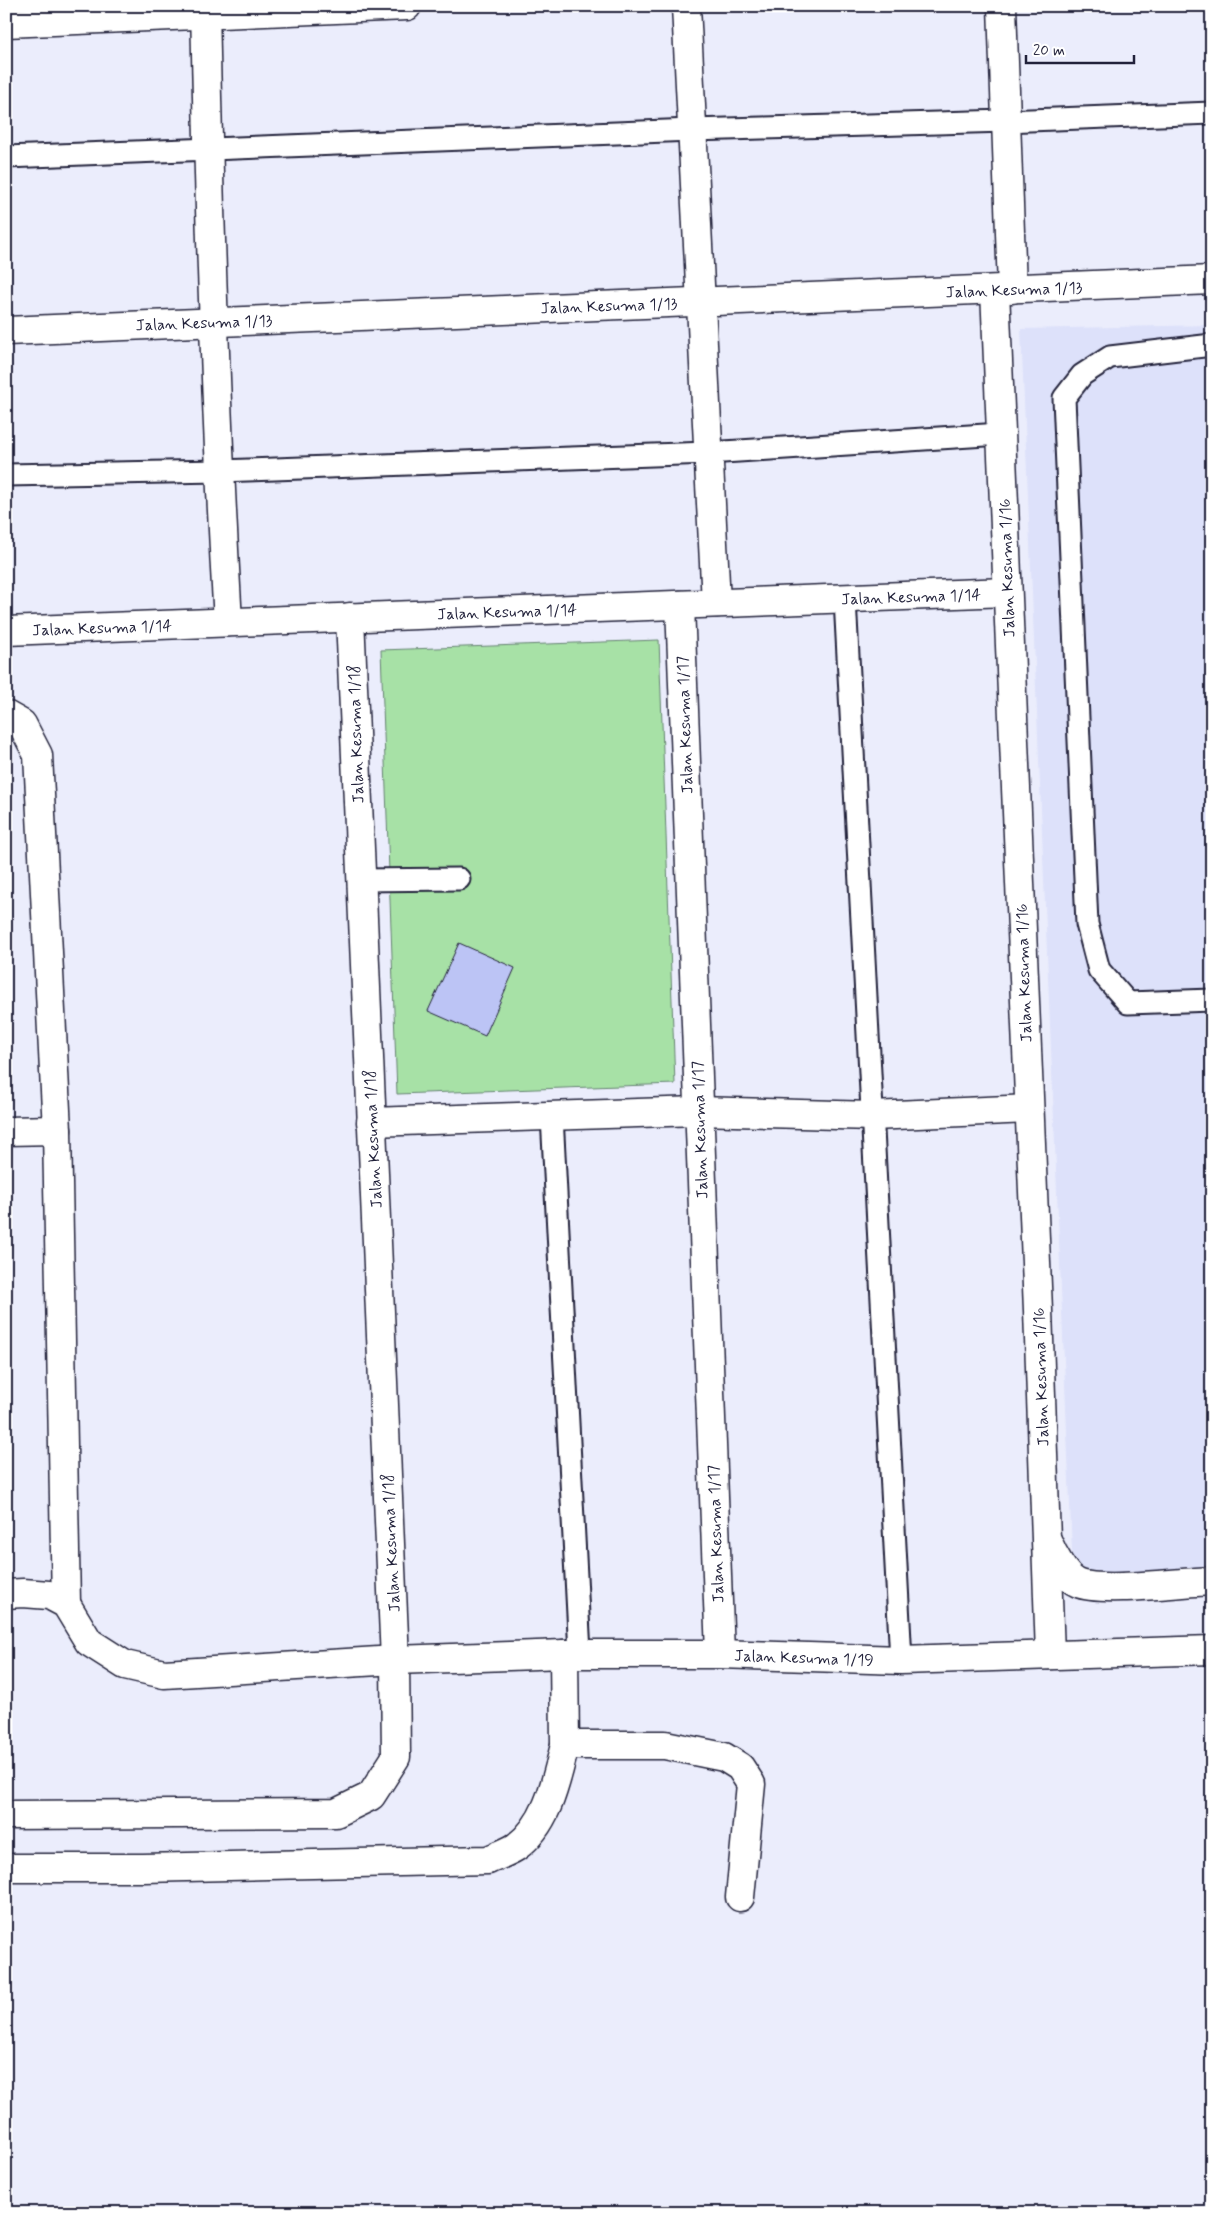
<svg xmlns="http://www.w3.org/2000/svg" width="1218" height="2219" font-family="Mynerve,sans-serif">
<rect width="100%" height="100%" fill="#ebedfc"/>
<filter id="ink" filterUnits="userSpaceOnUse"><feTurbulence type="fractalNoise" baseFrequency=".02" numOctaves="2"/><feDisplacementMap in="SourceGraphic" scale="10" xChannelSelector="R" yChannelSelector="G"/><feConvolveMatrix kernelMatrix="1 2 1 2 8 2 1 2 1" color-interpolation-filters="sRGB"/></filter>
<g filter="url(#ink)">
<path fill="#dde1fa" d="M1212 325V1571L1073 1576 1021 329Z"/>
<path fill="#a7e1a6" stroke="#648270" d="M659 640 675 1084 397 1094 381 650Z"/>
<path fill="#bcc4f5" stroke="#22223b" d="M459 943 515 968 485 1036 428 1011Z"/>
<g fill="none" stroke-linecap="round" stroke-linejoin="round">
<g stroke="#22223b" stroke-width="25">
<g id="lane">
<path d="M6 157 692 130 1006 121 1212 113"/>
<path d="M1212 345 1110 357 1082 375 1064 398 1087 924 1099 970 1128 1003 1212 1000"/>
<path d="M6 475 219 471 708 453 1001 434"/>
<path d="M845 599 901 1660"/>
<path d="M360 880 459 879"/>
<path d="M552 1116 580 1653"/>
</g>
</g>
<g stroke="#22223b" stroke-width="31">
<g id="street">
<path d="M205 6C209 212 216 417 228 622"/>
<path d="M686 6 716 603"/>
<path d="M1002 6 1012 289"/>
<path d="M6 23 407 6"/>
<path d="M995 290 1038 1310 1050 1655"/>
<path d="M6 331 1212 280"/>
<path d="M680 605 720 1654"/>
<path d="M6 631 1007 592"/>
<path d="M6 715 22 724 38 755 57 1130 66 1604"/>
<path d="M371 1122 698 1111 873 1116 1029 1109"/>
<path d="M6 1131 57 1130"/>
<path d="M1047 1540C1052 1552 1065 1578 1078 1583 1101 1593 1182 1582 1212 1581"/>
<path d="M6 1594 23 1593 49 1595 66 1604 89 1642 125 1665 164 1674 395 1660 564 1654H720L901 1660 1212 1650"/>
<path d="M564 1654 565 1745H665L724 1757 740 1767 751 1784 740 1897"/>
<path d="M6 1815 336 1813 371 1796 396 1757 395 1660 350 617"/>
<path d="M6 1868H143L488 1860C497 1856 508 1852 516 1847 548 1824 556 1781 565 1745"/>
</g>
</g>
<use href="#lane" stroke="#fff" stroke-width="21"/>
<use href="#street" stroke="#fff" stroke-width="28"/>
</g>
</g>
<g text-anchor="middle" stroke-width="4" stroke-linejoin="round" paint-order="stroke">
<g font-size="16" fill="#22223b" stroke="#fff">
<text transform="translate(1014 289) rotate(-2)" y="6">Jalan Kesuma 1/13</text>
<text transform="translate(609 305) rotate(-2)" y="6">Jalan Kesuma 1/13</text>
<text transform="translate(204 322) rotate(-2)" y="6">Jalan Kesuma 1/13</text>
<text transform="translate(1006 568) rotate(-92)" y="6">Jalan Kesuma 1/16</text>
<text transform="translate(911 596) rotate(-2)" y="6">Jalan Kesuma 1/14</text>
<text transform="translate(507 611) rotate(-2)" y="6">Jalan Kesuma 1/14</text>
<text transform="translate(102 627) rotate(-2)" y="6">Jalan Kesuma 1/14</text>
<text transform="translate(684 725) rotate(-92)" y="6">Jalan Kesuma 1/17</text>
<text transform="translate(355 734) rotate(-92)" y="6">Jalan Kesuma 1/18</text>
<text transform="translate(1023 973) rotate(-92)" y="6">Jalan Kesuma 1/16</text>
<text transform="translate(699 1130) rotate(-92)" y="6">Jalan Kesuma 1/17</text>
<text transform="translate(372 1139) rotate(-93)" y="6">Jalan Kesuma 1/18</text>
<text transform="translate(1040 1377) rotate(-92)" y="6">Jalan Kesuma 1/16</text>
<text transform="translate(715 1534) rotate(-92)" y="6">Jalan Kesuma 1/17</text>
<text transform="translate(390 1543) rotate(-93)" y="6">Jalan Kesuma 1/18</text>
<text transform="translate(804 1657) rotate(2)" y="6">Jalan Kesuma 1/19</text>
</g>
</g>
<rect width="1218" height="2219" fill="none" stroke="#fff" stroke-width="25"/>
<rect x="12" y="12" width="1193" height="2194" fill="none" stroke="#22223b" stroke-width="2" filter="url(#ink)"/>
<path d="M1026 55v8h108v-8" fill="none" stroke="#22223b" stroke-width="2.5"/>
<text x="1033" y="55" font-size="15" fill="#22223b" stroke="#ffffff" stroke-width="4" paint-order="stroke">20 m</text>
</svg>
